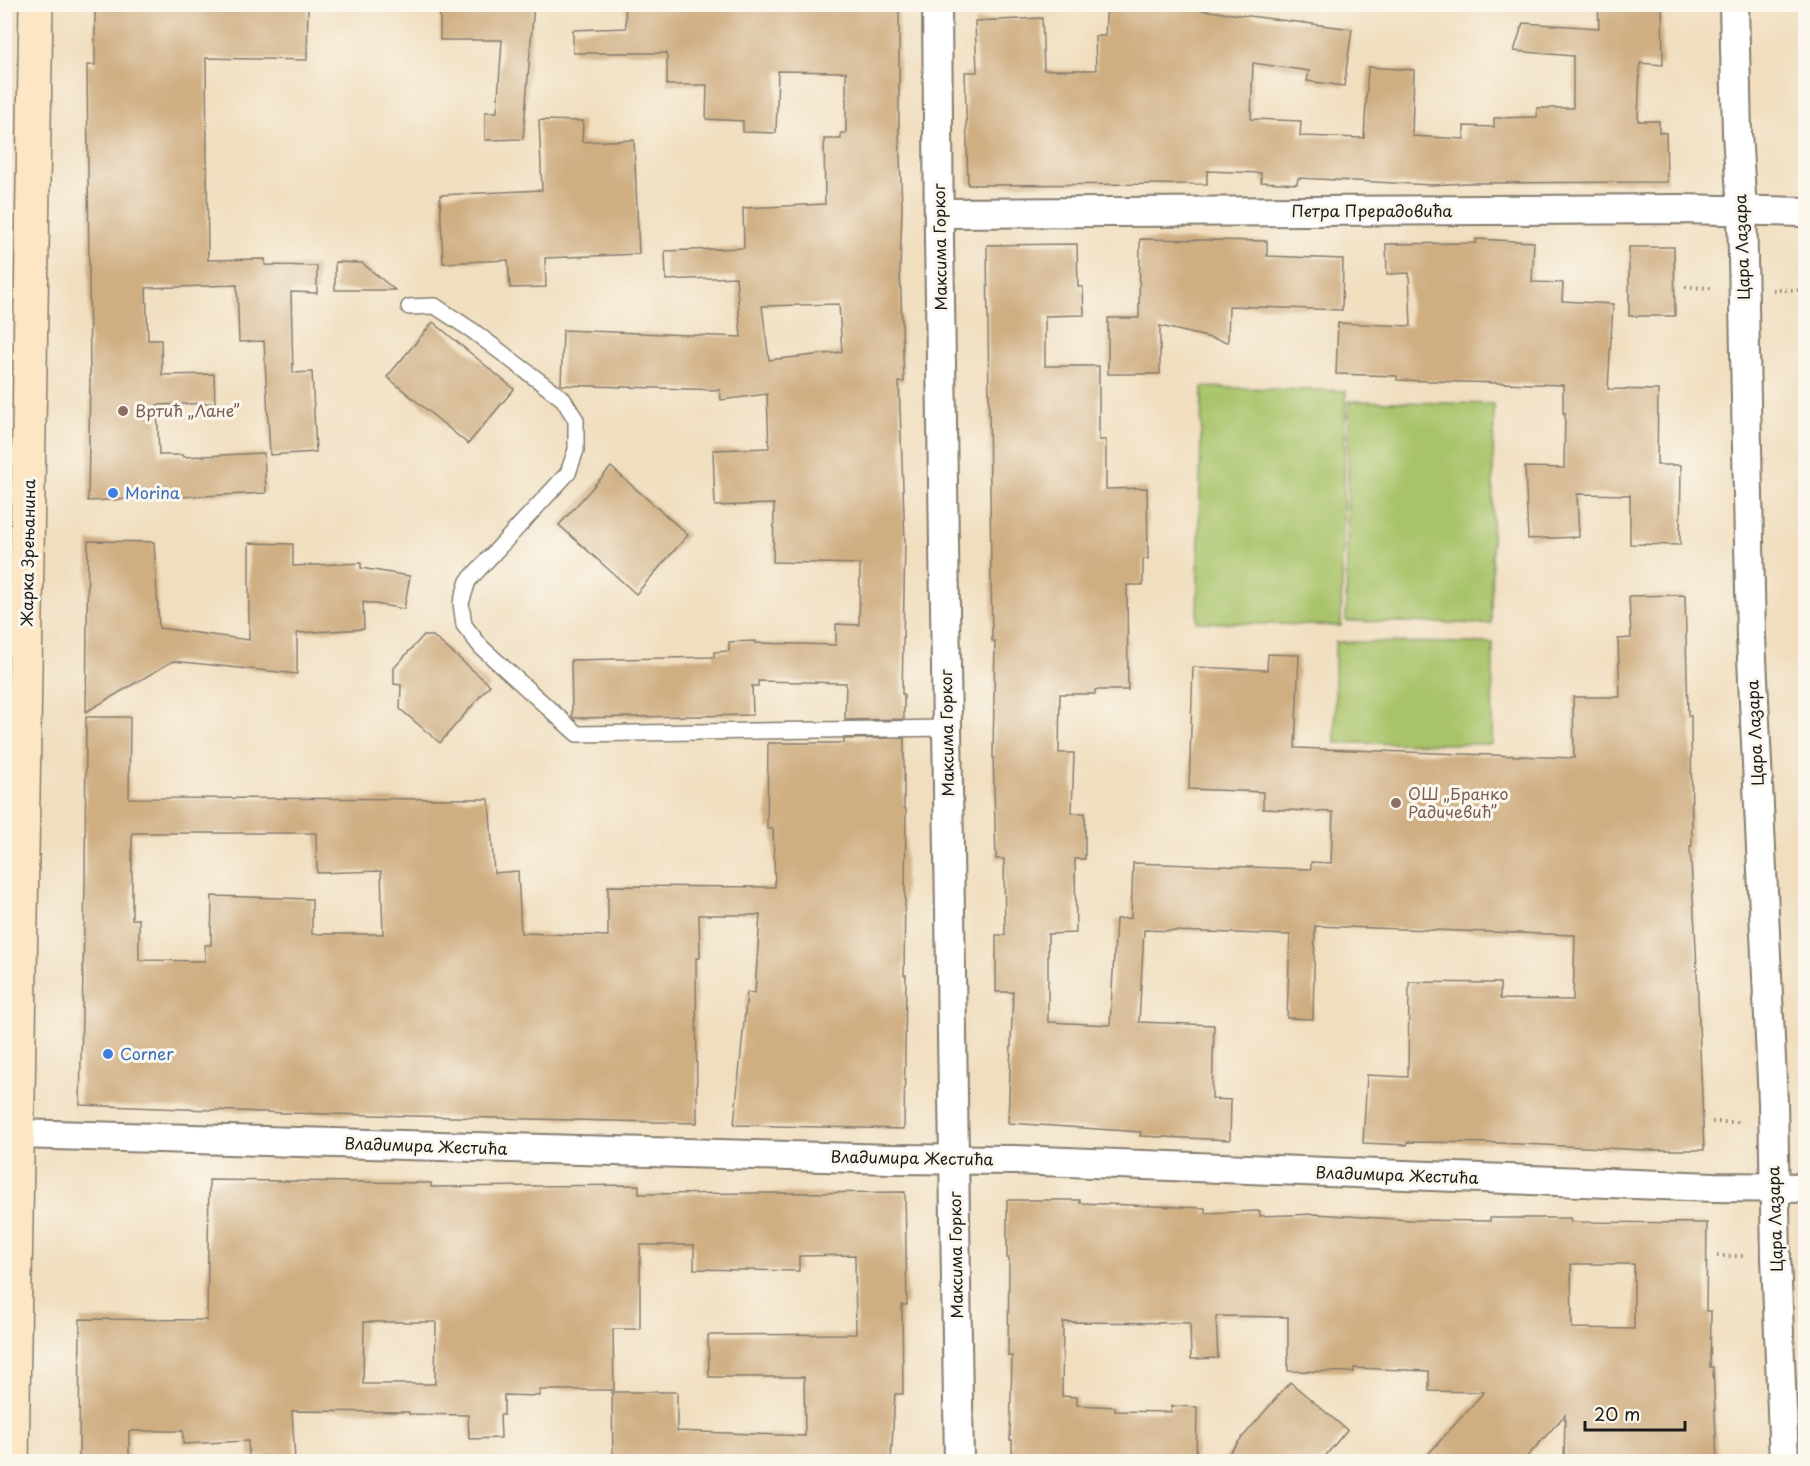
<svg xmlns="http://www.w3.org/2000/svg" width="1810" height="1466" font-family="'Playpen Sans',sans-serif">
<rect width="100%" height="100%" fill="#fbf7ec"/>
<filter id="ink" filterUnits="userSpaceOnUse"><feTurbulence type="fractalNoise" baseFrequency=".0167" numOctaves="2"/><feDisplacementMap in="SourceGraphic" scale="12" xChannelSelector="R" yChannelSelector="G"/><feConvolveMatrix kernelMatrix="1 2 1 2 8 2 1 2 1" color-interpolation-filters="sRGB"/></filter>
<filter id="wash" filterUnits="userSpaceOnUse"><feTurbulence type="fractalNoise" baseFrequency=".008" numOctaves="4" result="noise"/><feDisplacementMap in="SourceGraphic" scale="24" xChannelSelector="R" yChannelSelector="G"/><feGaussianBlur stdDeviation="1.35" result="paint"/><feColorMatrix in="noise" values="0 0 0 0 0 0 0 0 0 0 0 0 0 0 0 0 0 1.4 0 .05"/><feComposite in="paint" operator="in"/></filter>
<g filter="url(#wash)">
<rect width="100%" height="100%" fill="#f0debf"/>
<g fill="#a8c369" stroke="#627042" stroke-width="1.5">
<path d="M1202 387 1346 391 1341 626 1197 622Z"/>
<path d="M1349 401 1494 404 1491 624 1346 621Z"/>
<path d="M1335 642 1493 643 1492 744 1335 743Z"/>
</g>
<g id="blocks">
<g fill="#cfae82" fill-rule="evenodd">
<path d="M95 4H308L307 60 206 58 208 260 265 259V265L317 266V293L291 292 293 373 312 372 316 452 270 455 264 341 239 342 237 285 146 288 148 340H161L162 375 214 374 215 403 157 405 159 455H183V457L264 453 266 493 88 501 90 377 87 65H95Z"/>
<path d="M440 4H534L523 139 485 140V112H497L502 40H440Z"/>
<path d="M625 4H899V132L902 208 900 269 904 382H899L905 542 902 694H904V719L845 720 846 683 758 681V686H752L753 715 574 718 572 716 571 660 714 657V652L729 651V642L756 641V643L836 645V624L859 625 860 564 773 562 774 504 715 506 713 450 769 448 767 394 721 400 720 390 561 385 563 330 741 337 736 277 666 280 665 251 744 248 743 208 825 204 824 139H841V133H846V72L778 71 776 133 743 132V121L706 119 707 85H667V53H573V30L626 28ZM839 304 842 352 769 360 762 306Z"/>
<path d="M1107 4H1134L1209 11 1352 29 1344 86 1307 81 1309 71 1253 63 1251 119 1301 121 1300 136 1364 138 1368 67 1414 70 1412 136 1464 139V126L1494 127V118L1537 117V108H1573V56L1514 51 1523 23 1599 28 1598 4H1662L1663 65 1640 63 1638 121H1659V132L1666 133 1667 182 1465 183 1432 185 1298 178 1297 184 1261 182V173L1207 171V184L968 185 965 72H977L975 21 1042 18 1044 70H1096L1095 36H1105Z"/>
<path d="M539 120 583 121 582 142 634 140 639 254 545 258 546 287 510 288 508 260 443 263 440 195 542 190Z"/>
<path d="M1140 239 1267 241V256L1343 259 1342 310 1229 306 1228 342 1160 326V374H1108V318H1139Z"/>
<path d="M1476 239 1534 242 1532 282 1563 283 1562 301 1613 304 1608 389 1658 390 1657 465H1681L1680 545 1630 544V495L1577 494 1579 537 1528 539 1525 467 1564 468 1565 413H1563V385L1397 380V376L1336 374 1338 323 1411 326 1409 273 1387 274 1386 244 1476 243Z"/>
<path d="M1077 244 1078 287H1083L1084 315 1045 316V366H1099V440H1106V489L1147 488 1148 559H1143V585H1127L1128 690H1095V694H1060L1059 753H1074L1072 813H1085V859H1075L1076 933 1048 934V1022L1110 1025 1116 919 1131 918 1133 863 1311 869V862L1331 863 1333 812 1263 809V792L1189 789 1193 667 1267 670 1268 654 1299 655 1295 748 1574 758 1573 697H1620L1618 639 1631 638 1629 596 1685 595 1688 716H1691L1692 846H1690L1696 947 1704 1150H1645L1499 1143 1408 1142 1407 1145 1363 1143 1367 1075 1408 1077 1409 982 1500 983V999L1573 1000 1575 935 1315 926 1313 1019 1287 1018 1290 935 1144 930 1139 1022 1214 1025 1212 1099 1231 1100 1230 1140 1140 1136 1141 1132 1008 1123 1013 992H996V935H1005L1004 859H996L993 755 995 641H992L991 571 987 245Z"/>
<path d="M1629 247H1674L1675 316H1629Z"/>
<path d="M335 262 362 263 395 290H335Z"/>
<path d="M433 322 514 389 468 444 387 377Z"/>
<path d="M611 467 688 535 636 594 559 525Z"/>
<path d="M88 541 154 542 159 628 249 640V543L293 544V566L361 563V568L410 576 404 609 363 602 364 629 297 633V674L173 661 86 712Z"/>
<path d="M423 636H433L490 685 440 743 400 709 401 685 394 684V668Z"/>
<path d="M86 717H130L129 798 489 799 494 873 518 871 521 933 608 936V886L775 887 773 829H767L768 743H844V739L904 738V809H906L904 975H906L904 1129 734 1125 747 992 755 993 760 915H699L700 958H696L697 1123 286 1113 80 1105 85 883ZM132 833H316L317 873 381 871 383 934H312V899L212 896 211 945H205V961L139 960V919H132Z"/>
<path d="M209 1180 431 1183V1187L639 1185V1194L905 1192 907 1305H902L903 1394H895L891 1461H613L612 1392H677V1431L805 1436 804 1377H709L708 1335 856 1334 855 1255 799 1256V1271L694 1269V1245H640V1329H613L614 1390H540V1396L504 1395V1415H500L501 1438 469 1439 468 1415 409 1414V1412L292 1411 295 1461H267V1456L249 1457 248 1441 183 1444V1431H129V1461H79L80 1319 207 1320ZM364 1322H436L435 1384H363Z"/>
<path d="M1007 1200H1080V1203L1205 1208V1213L1260 1211V1216L1316 1214 1410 1220 1490 1221V1218H1570L1571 1222 1707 1223 1706 1311H1711L1710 1367H1713L1717 1461H1564L1565 1415 1523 1461H1422L1484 1392 1429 1391V1371L1354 1368V1372L1288 1371V1317L1216 1316 1218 1358 1191 1359 1190 1323 1063 1322 1062 1396 1077 1397V1405L1115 1407V1411L1171 1412V1406L1197 1407 1196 1461H1012V1440H1010L1012 1356H1008L1009 1258H1007ZM1571 1264H1634V1329L1572 1328Z"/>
<path d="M1290 1382 1347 1430 1321 1461H1222Z"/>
</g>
</g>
</g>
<g filter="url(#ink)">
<use href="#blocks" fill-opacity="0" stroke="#867d6e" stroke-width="1.5"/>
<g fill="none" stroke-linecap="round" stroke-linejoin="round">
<g stroke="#867d6e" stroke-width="18">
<path id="lane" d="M409 307 435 306 473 331 563 399 576 420V450L568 473 468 581 461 603 464 625 481 647 577 734 947 728"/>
</g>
<g stroke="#867d6e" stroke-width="32">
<g id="street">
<path d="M937 4 939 239 959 1462"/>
<path d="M1734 4 1737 133 1742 210 1751 637 1773 1102 1776 1257 1784 1462"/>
<path d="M939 213 1680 209 1806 212"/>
<path d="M18 1134 891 1159 1015 1160 1714 1187 1806 1188"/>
</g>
</g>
<g stroke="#867d6e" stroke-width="36">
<path id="secondary" d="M12 1462 36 4"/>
</g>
<g stroke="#867d6e" stroke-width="4" stroke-dasharray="1.5 4.5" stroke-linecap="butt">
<path d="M1685 287 1712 288"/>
<path d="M1773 290H1806"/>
<path d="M1712 1122H1742"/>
<path d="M1717 1256H1747"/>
</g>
<use href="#lane" stroke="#fff" stroke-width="15"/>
<use href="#street" stroke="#fff" stroke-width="28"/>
<use href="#secondary" stroke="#fce6c4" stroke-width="33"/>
</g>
</g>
<g fill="#8d6e63" stroke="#fbf7ec" stroke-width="2">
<circle cx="123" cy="411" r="6"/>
<circle cx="1396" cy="803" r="6"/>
</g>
<g fill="#3f7fe0" stroke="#fbf7ec" stroke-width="2">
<circle cx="113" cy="493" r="6"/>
<circle cx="108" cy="1054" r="6"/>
</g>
<g text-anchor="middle" stroke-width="6" stroke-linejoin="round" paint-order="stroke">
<g font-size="16" fill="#1c1c1c" stroke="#fbf7ec">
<text x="1372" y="217">Петра Прерадовића</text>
<text transform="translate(940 247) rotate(-91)" y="6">Максима Горког</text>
<text transform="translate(1742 247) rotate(-92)" y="6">Цара Лазара</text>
<text transform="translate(28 553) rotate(-89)" y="6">Жарка Зрењанина</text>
<text transform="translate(947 733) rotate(-91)" y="6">Максима Горког</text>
<text transform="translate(1755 733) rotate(-93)" y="6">Цара Лазара</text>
<text transform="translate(426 1146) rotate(2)" y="6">Владимира Жестића</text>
<text transform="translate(912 1158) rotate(1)" y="6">Владимира Жестића</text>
<text transform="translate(1397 1175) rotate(2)" y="6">Владимира Жестића</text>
<text transform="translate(1775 1219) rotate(-92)" y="6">Цара Лазара</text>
<text transform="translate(956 1255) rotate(-91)" y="6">Максима Горког</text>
</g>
<g font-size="16" fill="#785e54" stroke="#fbf7ec" text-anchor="start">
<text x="135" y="417">Вртић „Лане”</text>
<text x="1408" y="800">ОШ „Бранко<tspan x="1408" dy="18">Радичевић”</tspan></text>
</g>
<g font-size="16" fill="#366cbe" stroke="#fbf7ec" text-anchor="start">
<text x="125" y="499">Morina</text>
<text x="120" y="1060">Corner</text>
</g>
</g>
<rect width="1810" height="1466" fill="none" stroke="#fbf7ec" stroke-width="24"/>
<path d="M1585 1421v9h100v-9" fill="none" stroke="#1c1c1c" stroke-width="3"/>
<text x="1594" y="1421" font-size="18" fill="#1c1c1c" stroke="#fbf7ec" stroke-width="4.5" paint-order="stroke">20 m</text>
</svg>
